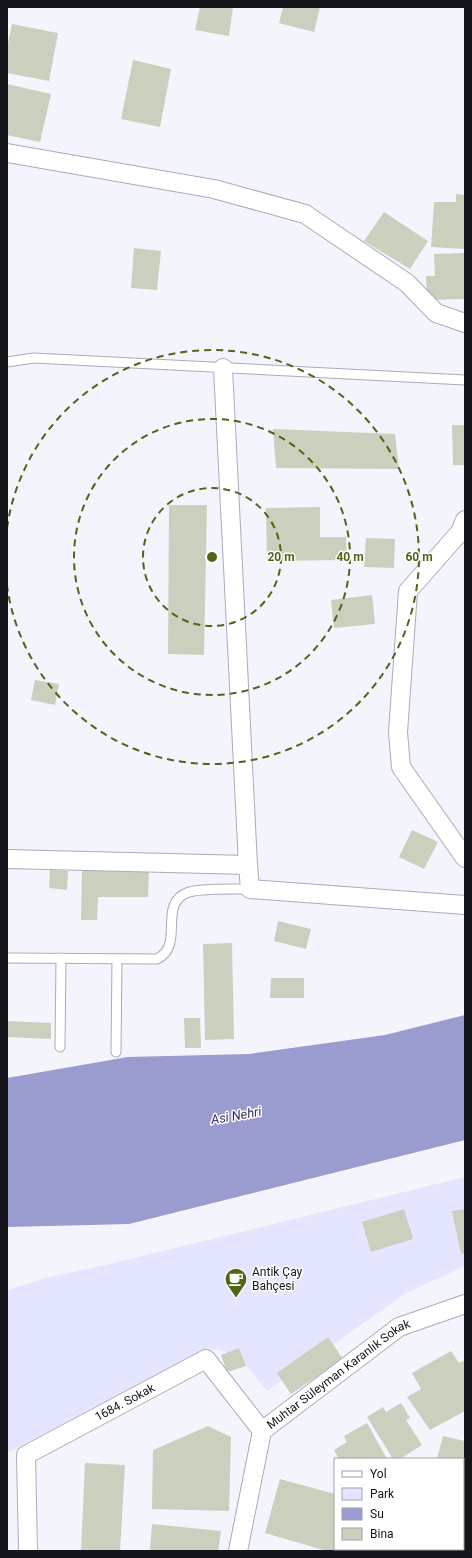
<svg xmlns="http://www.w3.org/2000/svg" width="472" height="1558" font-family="Roboto,sans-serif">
<rect width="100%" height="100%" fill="#f4f4fc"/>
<path fill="#e4e5fe" d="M465 1177V1266L406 1293 267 1391 237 1354 207 1348 7 1453V1290L46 1278 110 1264Z"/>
<path fill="#9a9bcf" d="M465 1015V1140L129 1224 7 1227V1078L128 1057 249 1054 385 1035Z"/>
<g fill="#c9d0be">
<path d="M200 7H233L229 36 195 30Z"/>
<path d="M283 7H320L314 32 279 23Z"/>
<path d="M12 24 58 33 49 81 7 73V48Z"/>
<path d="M133 60 171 69 160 127 121 119Z"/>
<path d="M7 84 51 94 40 142 7 135Z"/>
<path d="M456 194 465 195V249L431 247 434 202H456Z"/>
<path d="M384 212 428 241 410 269 364 241Z"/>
<path d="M134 248 161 251 157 290 131 288Z"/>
<path d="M465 253V299L427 300 426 276H435L434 254Z"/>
<path d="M452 425H465V465H453Z"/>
<path d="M273 429 395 434 399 469 276 468Z"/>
<path d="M169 505H207L204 655 168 654Z"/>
<path d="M320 507V537H346L347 560 267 561 266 508Z"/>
<path d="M366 538 395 539 394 568 364 567Z"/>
<path d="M372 595 375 624 334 628 331 600Z"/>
<path d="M35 680 59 684 55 705 31 700Z"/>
<path d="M412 830 438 842 424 869 399 857Z"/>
<path d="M50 870 68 871 67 890 49 888Z"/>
<path d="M82 870 149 871 148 897H98L97 920H81Z"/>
<path d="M278 921 311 929 306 949 274 941Z"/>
<path d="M232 943 234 1039 205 1040 203 944Z"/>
<path d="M271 978H304V998H270Z"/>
<path d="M184 1018H200L201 1048H185Z"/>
<path d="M7 1021 51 1023V1039L7 1037Z"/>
<path d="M404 1209 413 1239 371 1252 362 1222Z"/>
<path d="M465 1209V1253L461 1254 452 1211Z"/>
<path d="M328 1337 343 1359 291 1394 277 1373Z"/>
<path d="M239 1348 246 1366 227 1372 221 1355Z"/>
<path d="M451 1351 459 1363 465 1360V1411L430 1430 407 1397 421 1389 412 1373Z"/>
<path d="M401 1403 410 1418 406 1420 422 1445 400 1459H393L367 1417 383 1407 386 1412Z"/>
<path d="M367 1423 387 1459H339L334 1450 347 1442 344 1436Z"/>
<path d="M208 1426 231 1437 229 1511 152 1509 153 1450Z"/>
<path d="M443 1436 465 1441V1509L463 1508V1459H437Z"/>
<path d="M85 1463 125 1465 120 1551H81Z"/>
<path d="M280 1479 335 1494V1549H373V1551H327L265 1533Z"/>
<path d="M152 1524 221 1531 218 1551H150Z"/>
</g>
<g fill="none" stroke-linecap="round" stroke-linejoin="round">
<g stroke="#aaabbd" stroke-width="11">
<g id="lane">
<path d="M7 362 34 358 465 380"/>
<path d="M7 958 157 959C186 945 156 903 189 892 203 888 233 889 250 889"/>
<path d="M60 1047 61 958"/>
<path d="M116 1052 117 959"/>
</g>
</g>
<g stroke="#aaabbd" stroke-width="20">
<g id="street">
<path d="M7 153 214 189 305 214 407 283 436 313 465 323"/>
<path d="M223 368 248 865"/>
<path d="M465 520 460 532 408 591 398 732 401 767 465 858"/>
<path d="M7 859 248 865 250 889 465 905"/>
<path id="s1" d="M28 1551 26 1455 206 1359 262 1431"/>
<path id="s2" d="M238 1551 262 1431 399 1327 465 1304"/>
</g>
</g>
<use href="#lane" stroke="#fff" stroke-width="9"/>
<use href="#street" stroke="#fff" stroke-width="18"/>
</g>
<g fill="none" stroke="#4e6615" stroke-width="2" stroke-dasharray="7 5">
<circle cx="212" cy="557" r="69"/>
<circle cx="212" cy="557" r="138"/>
<path d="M7 528A207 207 0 1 1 7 586"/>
</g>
<defs>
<g id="cafe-pin" transform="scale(1.15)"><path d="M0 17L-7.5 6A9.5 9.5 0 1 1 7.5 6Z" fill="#4e6615" stroke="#fff"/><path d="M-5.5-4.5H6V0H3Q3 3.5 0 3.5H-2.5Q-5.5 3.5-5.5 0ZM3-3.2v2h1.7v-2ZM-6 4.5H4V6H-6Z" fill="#fff"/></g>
</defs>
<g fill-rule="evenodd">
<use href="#cafe-pin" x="236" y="1279"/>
</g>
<g text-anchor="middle" stroke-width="3" stroke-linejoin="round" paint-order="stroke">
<g font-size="12" fill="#15151c" stroke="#fff" text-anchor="start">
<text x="252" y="1276">Antik Çay<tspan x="252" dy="14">Bahçesi</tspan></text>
</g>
<g font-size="12" fill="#15151c" stroke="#fff">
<text dy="4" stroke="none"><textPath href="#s2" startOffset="218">Muhtar Süleyman Karanlık Sokak</textPath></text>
<text dy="4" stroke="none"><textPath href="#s1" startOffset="208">1684. Sokak</textPath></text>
</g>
<g font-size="13" font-style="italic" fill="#332d6b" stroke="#fff">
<text transform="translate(236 1115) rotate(-10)" y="5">Asi Nehri</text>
</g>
</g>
<circle cx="212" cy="557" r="6" fill="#4e6615" stroke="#fff" stroke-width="2"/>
<g font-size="12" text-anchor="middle" font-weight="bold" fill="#4e6615" stroke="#fff" stroke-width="3" stroke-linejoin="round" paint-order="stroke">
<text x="281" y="561">20 m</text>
<text x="350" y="561">40 m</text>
<text x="419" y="561">60 m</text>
</g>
<rect width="472" height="1558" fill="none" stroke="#15151c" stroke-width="16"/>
<rect x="334" y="1458" width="130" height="92" fill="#ffffff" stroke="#a1a1a4"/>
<rect x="342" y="1471" width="20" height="6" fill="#ffffff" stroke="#a1a1a4"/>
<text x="370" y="1478" font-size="12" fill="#15151c">Yol</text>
<rect x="342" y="1488" width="20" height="12" fill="#e4e5fe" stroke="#a1a1a4"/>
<text x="370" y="1498" font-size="12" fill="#15151c">Park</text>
<rect x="342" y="1508" width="20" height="12" fill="#9a9bcf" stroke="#a1a1a4"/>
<text x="370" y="1518" font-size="12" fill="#15151c">Su</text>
<rect x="342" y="1528" width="20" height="12" fill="#c9d0be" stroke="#a1a1a4"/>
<text x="370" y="1538" font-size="12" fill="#15151c">Bina</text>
</svg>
